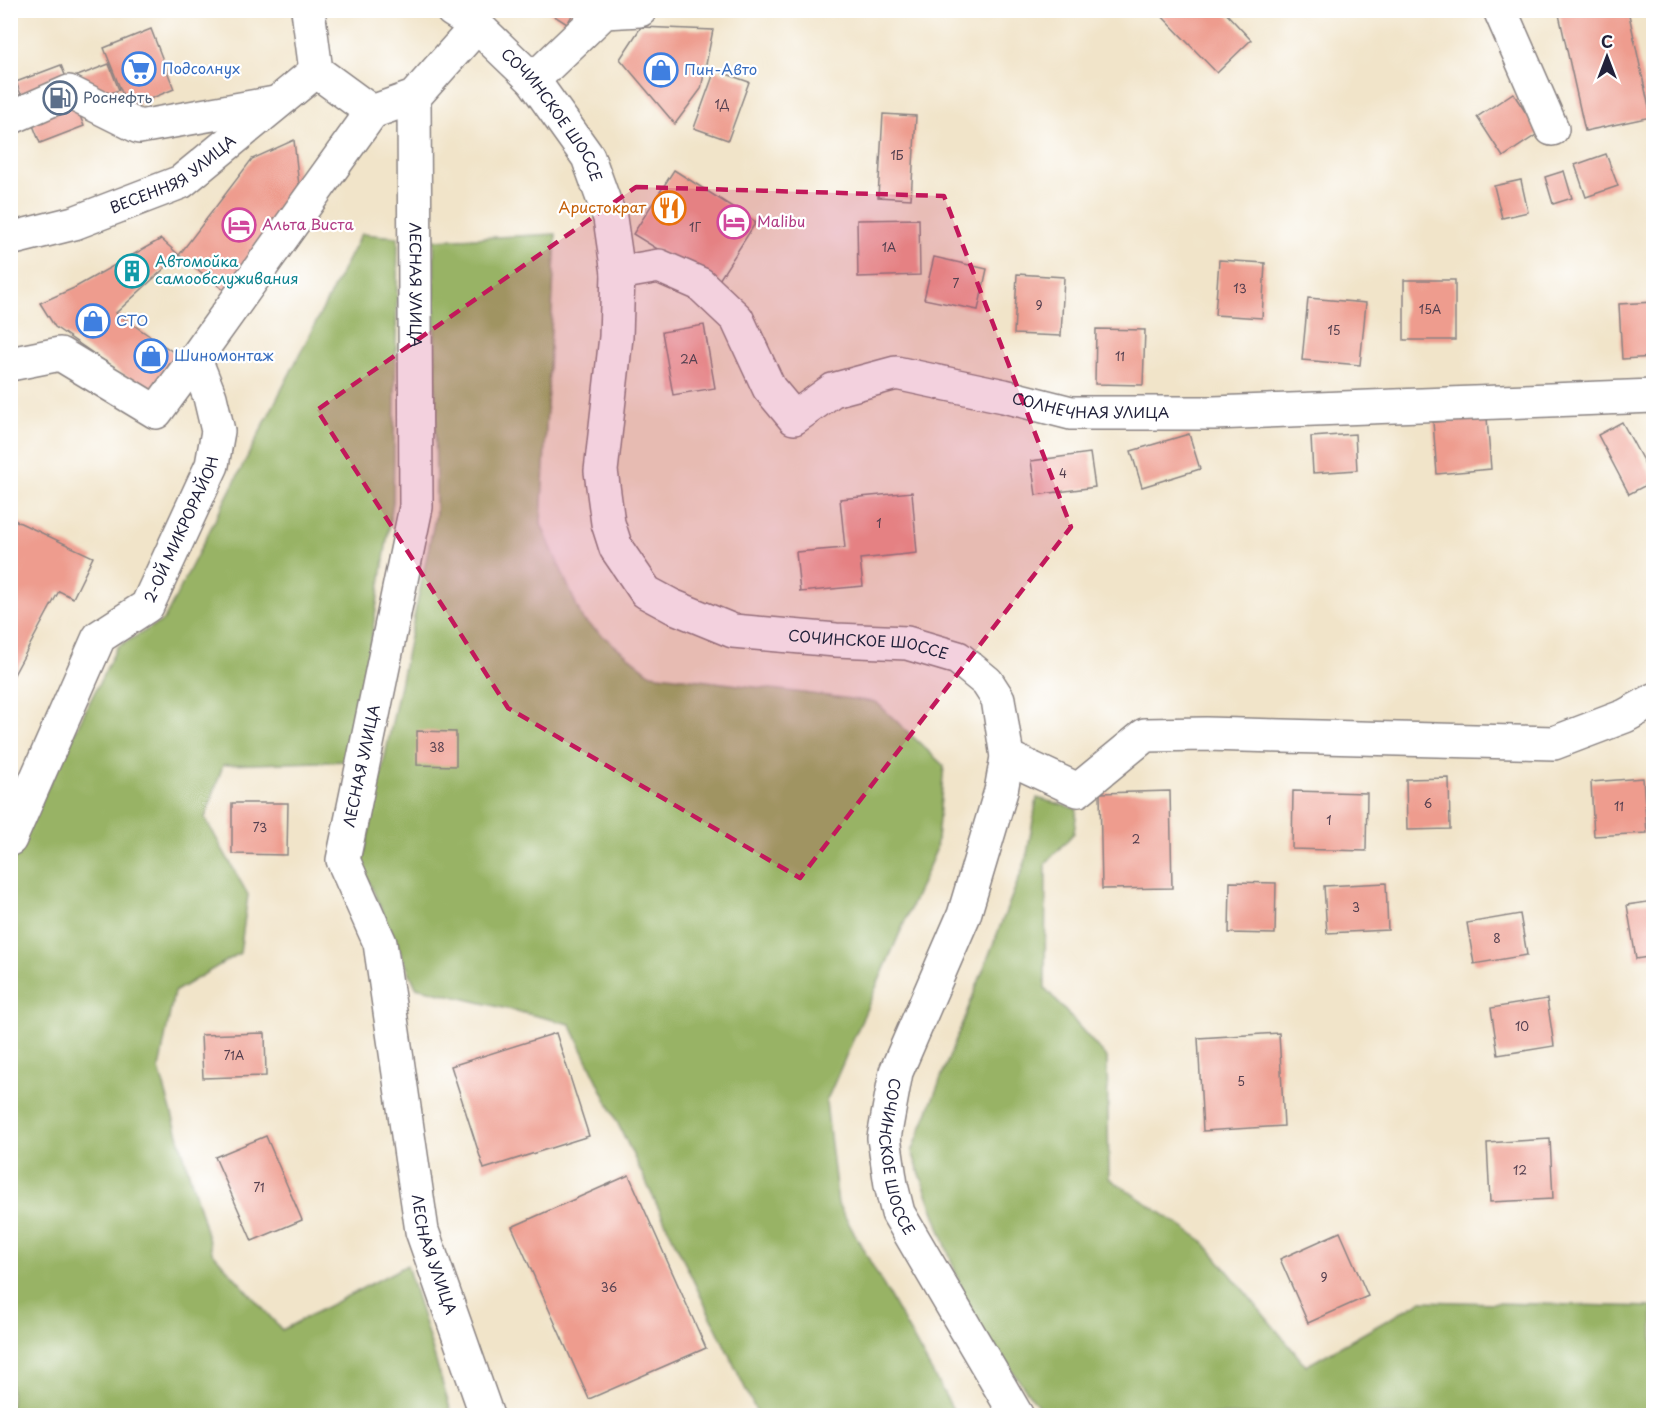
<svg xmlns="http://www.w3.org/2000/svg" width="1664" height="1426" font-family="'Playpen Sans',sans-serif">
<rect width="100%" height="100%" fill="#fff"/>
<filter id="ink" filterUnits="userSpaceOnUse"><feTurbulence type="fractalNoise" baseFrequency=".0167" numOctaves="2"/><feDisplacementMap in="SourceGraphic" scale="12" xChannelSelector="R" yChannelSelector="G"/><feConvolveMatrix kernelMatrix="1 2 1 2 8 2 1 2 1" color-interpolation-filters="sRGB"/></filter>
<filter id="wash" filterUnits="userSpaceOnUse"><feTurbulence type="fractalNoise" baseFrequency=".008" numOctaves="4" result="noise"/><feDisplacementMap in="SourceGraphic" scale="24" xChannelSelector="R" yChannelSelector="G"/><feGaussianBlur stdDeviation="1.35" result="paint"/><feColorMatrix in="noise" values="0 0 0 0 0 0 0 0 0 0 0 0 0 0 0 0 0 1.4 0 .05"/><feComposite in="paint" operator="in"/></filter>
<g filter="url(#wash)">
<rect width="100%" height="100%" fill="#f1e4c9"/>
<g fill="#98b365" stroke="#5d6a50" stroke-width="1.5">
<path d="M361 234 398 237 393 502 352 761 223 765 205 818 248 895 240 953 174 992 159 1069 212 1252 282 1330 407 1265 452 1415H11L10 863 117 647 164 620Z"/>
<path d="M556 234 541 524 583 620 651 674 876 702 944 766 936 850 826 1102 838 1204 956 1415H758L570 1024 416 987 362 866 436 513 434 240Z"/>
<path d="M1037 798 1077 809 1074 833 1046 863 1045 988 1107 1058 1109 1178 1203 1241 1306 1366 1421 1301 1653 1307V1415H1045L972 1318 912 1152 1026 860Z"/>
</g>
<g id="blocks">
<g fill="#ee9c8e">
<path d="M545 10H575L567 24Z"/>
<path d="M1156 10H1223L1251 40 1217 73Z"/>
<path d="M1558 10H1628L1651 117 1585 131Z"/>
<path d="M641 27 713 30 701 89 675 124 620 59Z"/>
<path d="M151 29 174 89 128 108 104 48Z"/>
<path d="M109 64 119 90 76 106 84 126 40 143 16 82 61 65 67 80Z"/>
<path d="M715 70 749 82 728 140 694 128Z"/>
<path d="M1513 93 1539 133 1503 157 1477 117Z"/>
<path d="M883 114 916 116 911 199 878 197Z"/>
<path d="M294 140 300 195 225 291 179 255 252 159Z"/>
<path d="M1606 154 1618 186 1586 197 1575 165Z"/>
<path d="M674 170 756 222 716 285 633 234Z"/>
<path d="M1564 171 1572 198 1553 204 1545 177Z"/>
<path d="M1521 180 1528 212 1502 218 1494 186Z"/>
<path d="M919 219 920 275 858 277 857 220Z"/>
<path d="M161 239 179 255 116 313 176 354 151 393 55 327 40 303 74 288Z"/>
<path d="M934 257 987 269 978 310 924 299Z"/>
<path d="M1219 260 1265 263 1262 318 1215 315Z"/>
<path d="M1017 274 1064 277 1061 336 1014 334Z"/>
<rect x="1404" y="280" width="51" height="60"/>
<path d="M1308 298 1366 303 1360 365 1302 360Z"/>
<path d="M1654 302V357L1622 359 1619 304Z"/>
<path d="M704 325 715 388 673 395 662 332Z"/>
<path d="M1096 329 1145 330 1143 385 1095 384Z"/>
<path d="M1487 418 1491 469 1437 474 1433 422Z"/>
<path d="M1622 422 1654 481 1629 494 1598 435Z"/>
<path d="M1189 434 1200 469 1142 487 1131 451Z"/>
<path d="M1355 434 1357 470 1313 473 1311 437Z"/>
<path d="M1090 453 1095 487 1036 495 1031 461Z"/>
<path d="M912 492 917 553 860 559 863 586 800 592 796 552 845 548 840 499Z"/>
<path d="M10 518 93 557 73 598 59 591 10 682Z"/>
<path d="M417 731 456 732V766L417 765Z"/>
<path d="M1449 778 1450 829 1407 830 1406 779Z"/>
<path d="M1643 778 1647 833 1594 836 1591 782Z"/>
<path d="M1170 791 1172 888 1102 889 1100 793Z"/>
<path d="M1293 791 1367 793 1366 851 1292 849Z"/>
<path d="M232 803H288L287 855 232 854Z"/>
<path d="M1230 882 1276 883 1275 934 1229 933Z"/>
<path d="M1386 883 1388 930 1327 933 1324 886Z"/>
<path d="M1654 901V956L1636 959 1627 905Z"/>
<path d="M1520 914 1527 955 1474 964 1467 923Z"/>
<path d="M1547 999 1554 1046 1498 1055 1491 1008Z"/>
<path d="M265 1033 266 1076 203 1078 201 1035Z"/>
<path d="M556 1033 589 1136 484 1169 451 1066Z"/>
<path d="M1279 1033 1284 1126 1203 1131 1198 1038Z"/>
<path d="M266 1136 302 1220 252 1241 215 1157Z"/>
<path d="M1550 1139 1553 1199 1490 1202 1487 1143Z"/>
<path d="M629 1175 706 1348 589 1399 512 1227Z"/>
<path d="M1340 1232 1368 1296 1308 1323 1280 1259Z"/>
</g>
</g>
</g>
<g filter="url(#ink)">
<use href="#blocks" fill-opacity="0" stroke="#8a8382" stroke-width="1.5"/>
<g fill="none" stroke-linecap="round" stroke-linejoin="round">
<g stroke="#8a8382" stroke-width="36">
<g id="minor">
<path d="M308 10 316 71 372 112 414 97 477 26 466 10"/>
<path d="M1500 10 1552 129"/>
<path d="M533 80 604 12 640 10"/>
<path id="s1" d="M414 97 416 507 343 860 380 943 422 1231 487 1416"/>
<path d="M10 118 69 92 139 127 275 103"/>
<path id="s2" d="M10 239 74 223 181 182 316 71"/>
<path id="s3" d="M618 273 659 266 700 284 737 319 769 388 794 418 833 390 896 373 1004 396 1071 413H1214L1654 396"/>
<path d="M10 364 60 354 156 412 195 359"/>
<path d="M1007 757 1078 790 1145 735 1206 734 1554 743 1625 716 1654 700"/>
<path id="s4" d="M10 839 99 637 147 606 212 465 218 431 210 397 195 359 372 112"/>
</g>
</g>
<g stroke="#8a8382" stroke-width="36">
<g id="highway">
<path id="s5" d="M452 10 477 26 533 80 588 157 610 218 618 273 616 337 601 471 608 523 616 548 646 592 672 606 733 631 836 640 907 643 958 658 987 682 998 699 1007 757 1001 791 964 915 896 1072 884 1138 891 1185 898 1213 1017 1416"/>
</g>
</g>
<use href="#minor" stroke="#fff" stroke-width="33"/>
<use href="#highway" stroke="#fff" stroke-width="33"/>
</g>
</g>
<path fill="#c2185b" fill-opacity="0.2" stroke="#c2185b" stroke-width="4.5" stroke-dasharray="12 8" stroke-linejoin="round" d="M636 187 944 196 1071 527 800 878 508 708 317 410Z"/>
<defs>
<g id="supermarket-ring" transform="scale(1.725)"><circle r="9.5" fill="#fff" stroke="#3f7fe0" stroke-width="1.5"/><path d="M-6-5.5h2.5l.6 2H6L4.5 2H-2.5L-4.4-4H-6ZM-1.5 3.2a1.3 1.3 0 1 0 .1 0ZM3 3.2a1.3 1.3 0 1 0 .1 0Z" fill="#3f7fe0"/></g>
<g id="shop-ring" transform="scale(1.725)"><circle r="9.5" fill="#fff" stroke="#3f7fe0" stroke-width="1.5"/><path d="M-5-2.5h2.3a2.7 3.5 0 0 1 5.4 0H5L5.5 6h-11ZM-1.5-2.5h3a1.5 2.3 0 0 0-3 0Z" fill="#3f7fe0"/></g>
<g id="fuel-ring" transform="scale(1.725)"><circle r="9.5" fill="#fff" stroke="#5c6f8a" stroke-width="1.5"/><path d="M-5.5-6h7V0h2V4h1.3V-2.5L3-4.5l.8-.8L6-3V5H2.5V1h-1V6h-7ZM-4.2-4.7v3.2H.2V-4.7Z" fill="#5c6f8a"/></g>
<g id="restaurant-ring" transform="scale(1.725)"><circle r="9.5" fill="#fff" stroke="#e8710a" stroke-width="1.5"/><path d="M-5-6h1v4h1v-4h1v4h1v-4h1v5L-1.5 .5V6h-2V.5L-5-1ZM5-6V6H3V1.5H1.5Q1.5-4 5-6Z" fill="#e8710a"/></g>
<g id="hotel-ring" transform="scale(1.725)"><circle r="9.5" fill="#fff" stroke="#d1479c" stroke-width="1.5"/><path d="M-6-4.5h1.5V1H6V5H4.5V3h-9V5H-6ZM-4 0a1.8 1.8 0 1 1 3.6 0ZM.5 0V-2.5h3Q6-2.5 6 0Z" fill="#d1479c"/></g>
<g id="building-ring" transform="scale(1.725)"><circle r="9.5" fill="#fff" stroke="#0f9aa8" stroke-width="1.5"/><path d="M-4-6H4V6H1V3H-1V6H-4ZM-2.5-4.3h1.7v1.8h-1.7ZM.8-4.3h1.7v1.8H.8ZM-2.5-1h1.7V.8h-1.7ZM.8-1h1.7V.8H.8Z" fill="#0f9aa8"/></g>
</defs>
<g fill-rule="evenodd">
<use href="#supermarket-ring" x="139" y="69"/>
<use href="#shop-ring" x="661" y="70"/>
<use href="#fuel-ring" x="60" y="98"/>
<use href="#restaurant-ring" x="669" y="208"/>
<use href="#hotel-ring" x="734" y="222"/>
<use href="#hotel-ring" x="239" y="225"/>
<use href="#building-ring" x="132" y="271"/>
<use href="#shop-ring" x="93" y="321"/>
<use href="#shop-ring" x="151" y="356"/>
</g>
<g text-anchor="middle" stroke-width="4.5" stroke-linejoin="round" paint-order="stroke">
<g font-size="12" fill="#554050">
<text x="722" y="109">1Д</text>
<text x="897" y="160">1Б</text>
<text x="695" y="232">1Г</text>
<text x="889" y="252">1А</text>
<text x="956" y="288">7</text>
<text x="1240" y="293">13</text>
<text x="1039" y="310">9</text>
<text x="1430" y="314">15А</text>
<text x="1334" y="335">15</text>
<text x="1120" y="361">11</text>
<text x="689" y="364">2А</text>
<text x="1063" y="478">4</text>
<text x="879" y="528">1</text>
<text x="437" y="752">38</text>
<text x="1428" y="808">6</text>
<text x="1619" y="811">11</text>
<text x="1329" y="825">1</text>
<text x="260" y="832">73</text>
<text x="1136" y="844">2</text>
<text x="1356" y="912">3</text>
<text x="1497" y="943">8</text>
<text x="1522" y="1031">10</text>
<text x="234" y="1060">71А</text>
<text x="1241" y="1086">5</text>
<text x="1520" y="1175">12</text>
<text x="259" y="1192">71</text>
<text x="1324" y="1282">9</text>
<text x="609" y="1292">36</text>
</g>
<g font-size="15" fill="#366cbe" stroke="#fff" text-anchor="start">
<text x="162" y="74">Подсолнух</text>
<text x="684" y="75">Пин-Авто</text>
<text x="116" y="326">СТО</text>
<text x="174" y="361">Шиномонтаж</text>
</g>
<g font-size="15" fill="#4e5e75" stroke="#fff" text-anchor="start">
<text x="83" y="103">Роснефть</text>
</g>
<g font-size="15" fill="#22223b" stroke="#fff">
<text dy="5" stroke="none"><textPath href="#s5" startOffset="147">СОЧИНСКОЕ ШОССЕ</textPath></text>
<text dy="5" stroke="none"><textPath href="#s2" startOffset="177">ВЕСЕННЯЯ УЛИЦА</textPath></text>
<text dy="5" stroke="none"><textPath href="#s1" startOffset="188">ЛЕСНАЯ УЛИЦА</textPath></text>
<text dy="5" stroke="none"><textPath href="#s3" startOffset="564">СОЛНЕЧНАЯ УЛИЦА</textPath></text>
<text dy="5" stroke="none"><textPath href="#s4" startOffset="362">2-ОЙ МИКРОРАЙОН</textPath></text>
<text dy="5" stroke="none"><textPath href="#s5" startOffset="885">СОЧИНСКОЕ ШОССЕ</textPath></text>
<text transform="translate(362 766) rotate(-78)" y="5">ЛЕСНАЯ УЛИЦА</text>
<text dy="5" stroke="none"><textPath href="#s5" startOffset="1515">СОЧИНСКОЕ ШОССЕ</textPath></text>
<text dy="5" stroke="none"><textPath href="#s1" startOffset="1178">ЛЕСНАЯ УЛИЦА</textPath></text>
</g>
<g font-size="15" fill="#c56008" stroke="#fff" text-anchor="end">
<text x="646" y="213">Аристократ</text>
</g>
<g font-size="15" fill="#b23c85" stroke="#fff" text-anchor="start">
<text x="757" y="227">Malibu</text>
<text x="262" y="230">Альта Виста</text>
</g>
<g font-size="15" fill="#0d838f" stroke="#fff" text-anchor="start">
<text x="155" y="267">Автомойка<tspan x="155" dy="17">самообслуживания</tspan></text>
</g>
</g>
<rect width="1664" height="1426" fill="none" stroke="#fff" stroke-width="36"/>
<g transform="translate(1607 57)" stroke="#ffffff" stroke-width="4.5" paint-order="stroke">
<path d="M0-4.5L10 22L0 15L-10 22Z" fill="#22223b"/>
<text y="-9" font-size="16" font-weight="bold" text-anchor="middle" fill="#22223b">С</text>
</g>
</svg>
